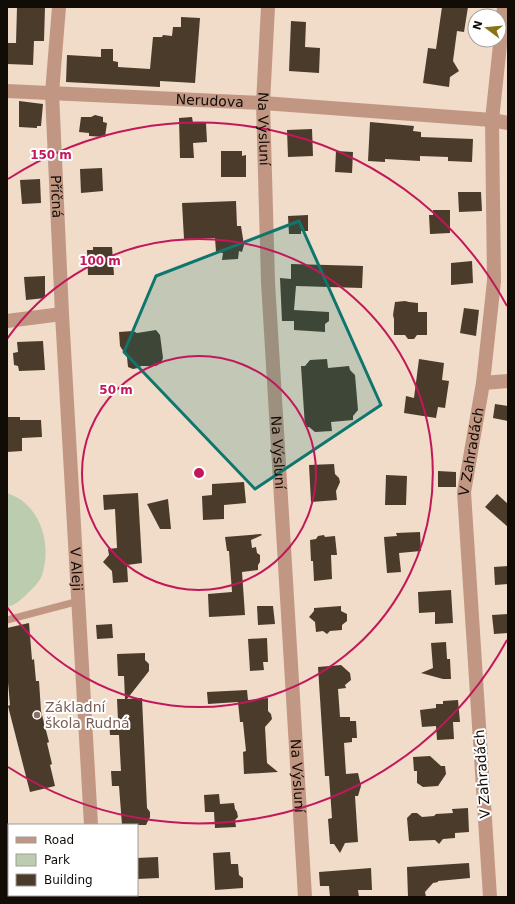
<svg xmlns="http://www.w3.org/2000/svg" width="515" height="904" font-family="'DejaVu Sans',sans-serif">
<rect width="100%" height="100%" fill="#f0dcc8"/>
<path fill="#bcccaf" d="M7 493C11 495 15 496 18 498 43 513 51 548 42 575 40 582 30 591 25 596 19 601 15 605 7 607Z"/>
<g fill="#4a3b2a">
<path d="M17 7H45L44 41H34L33 65 7 64V43H16Z"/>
<path d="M442 7H468L464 32 457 31 453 61 459 71 450 77 449 87 423 83 428 48 436 49Z"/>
<path d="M181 17 200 18 195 83 160 81V87L66 82 67 55 101 57V49H113V61L118 62V67L150 69 153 37H162L163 35 172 36 173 27H181Z"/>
<path d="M291 21 306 22 305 47 320 48 319 73 289 71Z"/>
<path d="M19 101 43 104 41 126H37V128L19 127Z"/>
<path d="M95 115 103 117V122L107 123 105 137 89 136V133L79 132 81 117H91Z"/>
<path d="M192 117 193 123H206L207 142 193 143 194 158H180L179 118Z"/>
<path d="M370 122 414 126 413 131 421 132V137L473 139 472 162 448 161V157L420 156V161L385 159V162L368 161Z"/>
<path d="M312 129 313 156 288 157 287 130Z"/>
<path d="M221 151H242V156L246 155V177H221Z"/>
<path d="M336 151 353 152 352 173 335 172Z"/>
<path d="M102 168 103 191 81 193 80 169Z"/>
<path d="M40 179 41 203 22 204 20 180Z"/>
<path d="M458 192H481L482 211 459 212Z"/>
<path d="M236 201 237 226H241L244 245 242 252 239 251 238 259 222 260 223 253 216 252 215 238 184 239 182 203Z"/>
<path d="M433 210H450V233L430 234 429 215H433Z"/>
<path d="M308 215V231H301V234H289L288 216Z"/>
<path d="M93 247H112L114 275H88L87 250H93Z"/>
<path d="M472 261 473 283 451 285V263Z"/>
<path d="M291 264 363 266 362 288 296 286 294 310 329 312V321L325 324V332L294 330V312V321H282L280 278 291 279Z"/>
<path d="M45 276V298L26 300 24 277Z"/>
<path d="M405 301 409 302 418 303V312H427V335H417L414 339H408L405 335H394V319L393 315 395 302Z"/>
<path d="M464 308 479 310 476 336 460 333Z"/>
<path d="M156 330 160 335 163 358 161 363 156 366H141L138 368 133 369 128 367 127 357 120 346 119 332 133 331 137 333Z"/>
<path d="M43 341 45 370 19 371 18 366 14 365 13 353 18 352 17 342Z"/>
<path d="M327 359 328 368 349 366 350 370 355 375 358 410 353 416V420L331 422 332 431 315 432 309 427H305L301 366H305L310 360Z"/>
<path d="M419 359 444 363 442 380 449 381 445 408 438 407 436 418 404 413 406 396 414 398Z"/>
<path d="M495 404 508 406V421L493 418Z"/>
<path d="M7 417H20V420H41L42 437 22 438V451L7 452Z"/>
<path d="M334 464 335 474 339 478 340 482 336 491 337 500 311 502 309 465Z"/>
<path d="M438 471 456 472V487H438Z"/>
<path d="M386 475 407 476 406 505H385Z"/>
<path d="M244 482 246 503 224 505V519L203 520 202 496 212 495V484Z"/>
<path d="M138 493 142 563 127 565 128 582 113 583 112 571 103 562 109 555 108 549 117 548 115 509 104 510 103 495Z"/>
<path d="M497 494 508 504V527L485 507Z"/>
<path d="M168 499 171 529H160L147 504Z"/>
<path d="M420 532 421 551 399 553 401 572 387 573 384 537 397 536 396 533Z"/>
<path d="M261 534 262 535 251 540 252 548 256 547 257 553 260 555V562L258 565V570L242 572 245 615 209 617 208 594 232 592 229 551H227L225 537Z"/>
<path d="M324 535 325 537 335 536 337 555H331L332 579 314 581 313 561H311L310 540 316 539 318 536Z"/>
<path d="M508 566V584L495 585 494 567Z"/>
<path d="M451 590 453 623 435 624V612L419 613 418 592Z"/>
<path d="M257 606H273L275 624 258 625Z"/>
<path d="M341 606V611L347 614V621L342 625V630L330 631 327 634 323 631 316 632 315 622 309 617 314 611V608Z"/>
<path d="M508 614V633L494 634 492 615Z"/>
<path d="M29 623 32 660 34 659 36 681H39L41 711 49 742 47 743 52 764 50 765 55 786 30 792 8 706 10 705 7 671V628Z"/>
<path d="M112 624 113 638 97 639 96 625Z"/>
<path d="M267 638 268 662H263L264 670 250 671 248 639Z"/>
<path d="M446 642 447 659H450L451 679H443L421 673 433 668 431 643Z"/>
<path d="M145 653V660L149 664V671L127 699 142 698 147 808 150 812V817L146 825H122L119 786H112L111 771H121L119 735H110L109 721 118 720 117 699H125L124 676H118L117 654Z"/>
<path d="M341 665 350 673 351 680 345 685 346 688 338 689 340 717H350V721H356L357 738H352V742L344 743 346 774 358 773 361 786 358 796H355L358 842 345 843 340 853 334 844H330L328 819 332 818 329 776H325L318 667Z"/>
<path d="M247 690 248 700 268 698V711L271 714 272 719 265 727 267 763 278 772 244 774 243 752 246 751 243 722H240L238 702 208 704 207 692Z"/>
<path d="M458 700 460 722H453L454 739 437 740 436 726 422 727 420 710 436 708V704H443V701Z"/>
<path d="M430 756 441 766H445L446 774 438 786 423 787 417 783V771H414L413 757Z"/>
<path d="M219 794 220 804 234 803 235 809 237 812 238 817 235 820 236 827 215 828 214 812H205L204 795Z"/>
<path d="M468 808 469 832 455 833V838L443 839 439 844 435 840 409 841 407 818 412 813H417L422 817 434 816 436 814 453 813 452 809Z"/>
<path d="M230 852 231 864H238L239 875 243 878V888L215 890 213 853Z"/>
<path d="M158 857 159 878 137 879V858Z"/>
<path d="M469 863 470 878 438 881V882L433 883 425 892 426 897H408L407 867Z"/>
<path d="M371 868 372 890H358L359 897H330L329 886H320L319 872Z"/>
</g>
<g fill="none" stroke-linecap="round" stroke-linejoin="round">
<g stroke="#c19784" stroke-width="7">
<path d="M7 620 79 601"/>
<path d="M7 888H9"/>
</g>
<g stroke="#c19784" stroke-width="14">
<path id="s1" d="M59 7 52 93 62 314 91 825"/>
<path id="s2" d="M268 7 263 103 268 282 305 897"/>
<path id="s3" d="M7 91 263 103 492 120 508 123"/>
<path d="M7 321 62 314"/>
<path d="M483 383 508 381"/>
<path d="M97 895V897"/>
<path id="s4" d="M490 897 464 492 483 383 494 281 492 120 504 7"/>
</g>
</g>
<path fill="#0f766e" fill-opacity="0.2" stroke="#0f766e" stroke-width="3" stroke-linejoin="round" d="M299 221 381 405 255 489 124 352 156 276Z"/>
<g fill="none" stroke="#c2185b" stroke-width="2">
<circle cx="199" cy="473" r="117"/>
<path d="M7 339A234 234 0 1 1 7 607"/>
<path d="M507 640A351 351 0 0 1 8 767M8 179A351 351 0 0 1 507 306"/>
</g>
<circle fill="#8d6e63" stroke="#fff" stroke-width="1.5" cx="37" cy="715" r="4"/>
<g text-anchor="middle" stroke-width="4" stroke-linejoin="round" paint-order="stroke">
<g font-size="14" fill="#120c06" stroke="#fff">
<text dy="5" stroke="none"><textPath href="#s3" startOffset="203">Nerudova</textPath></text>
<text dy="5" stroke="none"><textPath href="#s2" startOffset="122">Na Výsluní</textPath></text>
<text dy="5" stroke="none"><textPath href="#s1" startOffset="190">Příčná</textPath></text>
<text dy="5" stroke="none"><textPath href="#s2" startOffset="446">Na Výsluní</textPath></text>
<text dy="5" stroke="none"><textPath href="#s4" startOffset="447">V Zahradách</textPath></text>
<text dy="5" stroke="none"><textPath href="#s1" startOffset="563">V Aleji</textPath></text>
<text transform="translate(482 774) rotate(-94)" y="5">V Zahradách</text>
<text dy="5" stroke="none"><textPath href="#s2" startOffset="770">Na Výsluní</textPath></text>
</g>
<g font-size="14" fill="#785e54" stroke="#fff" text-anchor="start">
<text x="45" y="712">Základní<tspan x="45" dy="16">škola Rudná</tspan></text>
</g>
</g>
<circle cx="199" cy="473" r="6" fill="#c2185b" stroke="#fff" stroke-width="2"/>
<g font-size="12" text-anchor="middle" font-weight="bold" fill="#c2185b" stroke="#fff" stroke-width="4" stroke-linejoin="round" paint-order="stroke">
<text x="51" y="159">150 m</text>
<text x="100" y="265">100 m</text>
<text x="116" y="394">50 m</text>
</g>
<rect width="515" height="904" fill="none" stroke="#120c06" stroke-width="16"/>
<rect x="8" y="824" width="130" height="72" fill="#ffffff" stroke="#a09e9b"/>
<rect x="16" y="837" width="20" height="6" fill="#c19784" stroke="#a09e9b"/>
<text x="44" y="844" font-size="12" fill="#120c06">Road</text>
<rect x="16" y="854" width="20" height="12" fill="#bcccaf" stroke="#a09e9b"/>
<text x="44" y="864" font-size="12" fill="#120c06">Park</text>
<rect x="16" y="874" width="20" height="12" fill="#4a3b2a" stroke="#a09e9b"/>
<text x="44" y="884" font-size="12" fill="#120c06">Building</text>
<g transform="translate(487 28) rotate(286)"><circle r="19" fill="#ffffff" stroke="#a09e9b"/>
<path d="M0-3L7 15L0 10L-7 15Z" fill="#897315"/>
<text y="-6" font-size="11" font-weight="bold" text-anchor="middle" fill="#120c06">N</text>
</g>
</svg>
